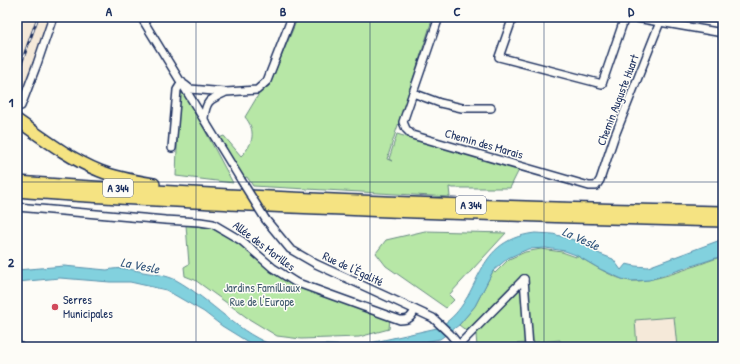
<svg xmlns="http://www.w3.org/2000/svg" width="740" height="364" font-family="'Patrick Hand',sans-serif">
<rect width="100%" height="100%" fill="#fdfcf7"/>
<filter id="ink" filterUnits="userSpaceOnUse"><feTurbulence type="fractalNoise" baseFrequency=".025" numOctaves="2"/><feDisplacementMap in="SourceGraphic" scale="8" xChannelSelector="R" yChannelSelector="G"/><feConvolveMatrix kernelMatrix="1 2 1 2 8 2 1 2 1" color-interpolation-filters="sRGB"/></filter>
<g filter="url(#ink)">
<g fill="#f5e9d9">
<path d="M19 17H48L38 49 17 104V22Z"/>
<path d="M633 312 676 316 679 347H503V345L526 342Z"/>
</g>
<g fill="#b7e7a6" stroke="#698b82">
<path d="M298 17H433L387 159 392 161 389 159 397 134 519 170 510 188H453L449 187 450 197 253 186 247 177 243 178 219 138 224 136 241 156C254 144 256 130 245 117L260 92 269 86Z"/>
<path d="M179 93H185L233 183 176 176Z"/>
<path d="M186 225 211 228 231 239 291 283 309 291 390 319 389 329 359 337 301 339 277 336 249 319 195 280 185 276 184 267 189 264Z"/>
<path d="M425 231 506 233 449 295 454 300 446 308 386 266 376 253 386 240Z"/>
<path d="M541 249 562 252 576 257V255C590 263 615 280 631 281 655 283 699 264 723 256V273H720L721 284H723V347H677L674 317 635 320 637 347H560V340L503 345V347H477L476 335 468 332 459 325 475 306 493 271 495 273 509 259 525 252Z"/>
</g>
<g fill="#82d1de" stroke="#5990ab">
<path d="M535 233 553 234 581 242 600 254 613 259 621 270 626 264 635 266 648 267 723 239V258L722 256 649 280 630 281 622 279 600 269 576 255 565 251 546 248 528 249 508 258 493 271 475 306 459 325 440 339 397 347H312L323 345 357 346 437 328C485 303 468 241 535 233Z"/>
<path d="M64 266 107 270C120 267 131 269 143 272 154 274 166 275 176 280 212 300 239 335 278 347H256L222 326 204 312 166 290 130 282H110L60 278 17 282V270Z"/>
</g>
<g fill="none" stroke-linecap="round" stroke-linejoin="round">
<g stroke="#1b2f5e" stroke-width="10">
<g id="minor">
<path d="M141 17 241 180"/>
<path d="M439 17 403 122 406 129 412 135 589 186H596L600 180 614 138 662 17"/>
<path d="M513 17 499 57 602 84 625 17"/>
<path d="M631 17 723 33"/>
<path d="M185 85 190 89 226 92 257 90 267 81 292 17"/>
<path d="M413 93 440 103 462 108H491"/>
<path d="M21 106 37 64 53 17"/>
<path d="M204 118C206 101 209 100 224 93"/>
<path d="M172 148 177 90 182 82"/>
<path d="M17 207 165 220 200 222 213 224 242 241 273 268 295 282 400 320C409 320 411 318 415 310"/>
<path d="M266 220 290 249 316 264 433 318 450 334 459 345"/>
<path d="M524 279 529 347"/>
<path d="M17 345 20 347"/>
<path d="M460 347 459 345 524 279"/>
</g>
</g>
<g stroke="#1b2f5e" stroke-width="14">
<g id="highway">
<path d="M17 120C44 139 70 159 100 171 117 178 136 181 154 184"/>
<path d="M17 182C252 199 488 207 723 212"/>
<path d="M17 191C88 197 159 200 230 204 394 212 558 217 723 221"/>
</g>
</g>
<use href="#minor" stroke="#fdfcf7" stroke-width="7"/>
<use href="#highway" stroke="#f5e382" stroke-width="11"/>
<g stroke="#1b2f5e" stroke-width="3">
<path id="rail" d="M17 75 38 17"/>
</g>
<use href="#rail" stroke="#fdfcf7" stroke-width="1.5" stroke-dasharray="4.5" stroke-linecap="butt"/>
<g stroke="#1b2f5e" stroke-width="10" stroke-linecap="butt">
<path id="minor-bridge" d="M241 180 266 220"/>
</g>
<use href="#minor-bridge" stroke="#fdfcf7" stroke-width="7"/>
</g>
</g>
<path fill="none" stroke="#1b2f5e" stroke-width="1" stroke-opacity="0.55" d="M196 17V347M370 17V347M544 17V347M17 182H723"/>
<circle fill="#d1495b" stroke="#fdfcf7" stroke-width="1.5" cx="55" cy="307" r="4"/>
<g text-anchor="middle" stroke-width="3" stroke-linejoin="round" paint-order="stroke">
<g fill="#fdfcf7" stroke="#5f6c8c" stroke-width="1">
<rect x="103" y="179" width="30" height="18" rx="3"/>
<rect x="456" y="196" width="30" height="18" rx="3"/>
</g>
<g font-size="11" font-weight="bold" fill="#1b2f5e">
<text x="118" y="192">A 344</text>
<text x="471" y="209">A 344</text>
</g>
<g font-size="12" fill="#1b2f5e" stroke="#fdfcf7">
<text transform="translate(618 100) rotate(-69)" y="4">Chemin Auguste Huart</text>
<text transform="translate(484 144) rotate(16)" y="4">Chemin des Marais</text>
<text transform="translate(264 246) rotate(37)" y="4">Allée des Morilles</text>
<text transform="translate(353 269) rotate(25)" y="4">Rue de l'Égalité</text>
</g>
<g font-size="12" fill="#425d70" stroke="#fdfcf7">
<text x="262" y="292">Jardins Familliaux<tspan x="262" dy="14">Rue de l'Europe</tspan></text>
</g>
<g font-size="12" fill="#1b2f5e" stroke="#fdfcf7" text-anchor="start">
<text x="63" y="304">Serres<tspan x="63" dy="14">Municipales</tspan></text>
</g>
<g font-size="13" font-style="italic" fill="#35587e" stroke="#fdfcf7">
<text transform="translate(581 238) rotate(24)" y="5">La Vesle</text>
<text transform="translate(140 265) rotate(11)" y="5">La Vesle</text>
</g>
</g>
<rect width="740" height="364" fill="none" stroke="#fdfcf7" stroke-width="44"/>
<rect x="22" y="22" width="696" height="320" fill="none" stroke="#1b2f5e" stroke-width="1.5"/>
<g font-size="13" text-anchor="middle" font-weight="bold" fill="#1b2f5e">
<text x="109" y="16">A</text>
<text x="283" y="16">B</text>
<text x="457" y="16">C</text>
<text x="631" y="16">D</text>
<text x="11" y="107">1</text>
<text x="11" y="267">2</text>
</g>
</svg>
